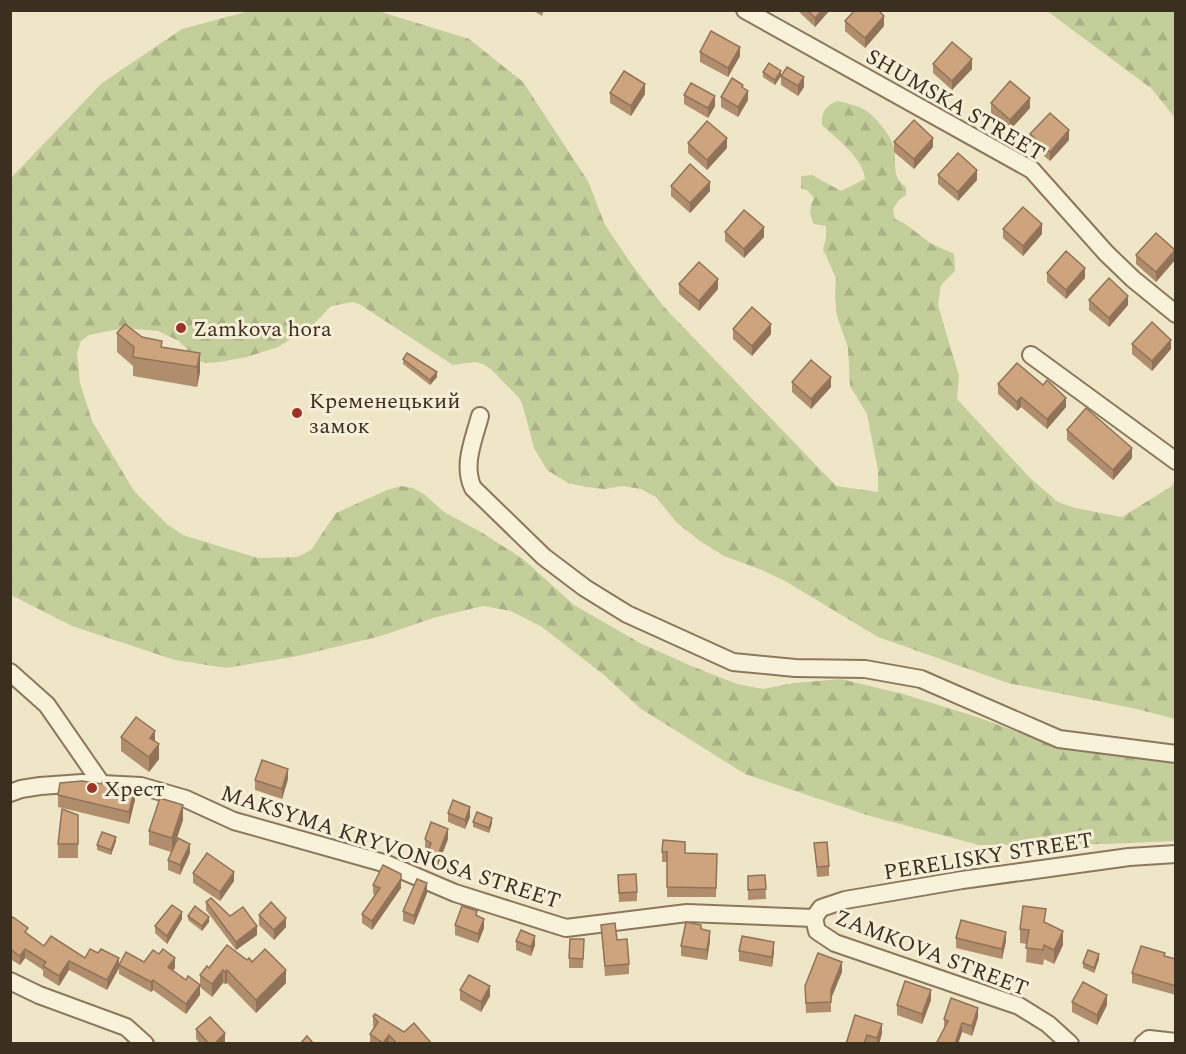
<svg xmlns="http://www.w3.org/2000/svg" width="1186" height="1054" font-family="Spectral,serif">
<defs>
<pattern id="forest-firs" width="22" height="20" patternUnits="userSpaceOnUse" patternTransform="scale(1.5)"><rect width="22" height="20" fill="#c4ce9b"/><path d="M5 1l3.5 6h-7zM16 11l3.5 6h-7z" fill="#a9b185"/></pattern>
</defs>
<rect width="100%" height="100%" fill="#efe6c7"/>
<g fill="url(#forest-firs)">
<path d="M375 10 469 39 523 82 588 181 605 225 632 265 664 307 836 486 878 492V470L867 414 850 386 848 348 837 316 835 297 836 278 823 249 826 238V226L814 224C809 214 809 208 814 198L808 191 801 188V176L812 175 841 191 865 179C863 158 837 139 822 125 821 111 826 106 837 101 846 103 857 105 865 110 876 117 891 135 894 148 897 164 891 177 906 187V195L899 200 893 209 895 219 904 223 930 243 954 254 955 271 941 285 938 305 959 376 957 399 1031 479 1058 502 1075 508 1122 517 1172 486 1175 480V719L1137 709 1008 683 878 637 785 581 762 570 724 556 700 541 677 523 656 497 641 489 623 486 604 489 586 487 568 483 547 470 534 448 522 403 518 397 492 370 483 364 475 362 453 365 359 304 353 302 331 306 313 325 278 347 247 357 219 362 206 363 198 361 179 341 158 331 124 328 89 335 81 341 77 353 80 383 92 421 134 491 167 524 183 535 258 558 297 557 311 550 336 513 387 490 402 486 413 488 424 494 444 512 481 532 523 559 574 605 640 643 689 665 737 684 763 689 794 683 841 679 903 694 977 717 1064 749 1175 759V841L1106 844 979 845 870 816 807 795 745 774 675 730 641 709 604 675 542 627 511 611 483 606 433 618 381 636 298 656 226 668 175 660 72 626 11 595V178L102 83 182 29 249 11Z"/>
<path d="M1047 11H1175V118L1152 89Z"/>
</g>
<g fill="none" stroke-linecap="round" stroke-linejoin="round">
<g stroke="#8b785c" stroke-width="20">
<g id="minor">
<path d="M745 10 1032 170 1106 253 1133 279 1176 314"/>
<path d="M1031 355 1176 461"/>
<path d="M480 416C474 439 462 465 473 488L544 557 585 588 627 614 733 662 795 668 865 669 921 679 1059 739 1176 754"/>
<path d="M10 672 47 705 101 783"/>
<path d="M10 793 21 789 40 786 82 783 141 786 186 799 234 821 387 864 455 893 566 928 687 913 814 918"/>
<path d="M814 918 821 908 845 900 962 880 1129 857 1176 854"/>
<path d="M814 918 817 931 835 943 1019 1006 1048 1024 1070 1044"/>
<path d="M10 981 39 995 126 1027 145 1044"/>
<path d="M1143 1044 1149 1039 1176 1042"/>
</g>
</g>
<use href="#minor" stroke="#f9f2db" stroke-width="16"/>
</g>
<g fill="#b08d6c">
<path d="M532 10H544L542 16Z"/>
<path d="M797 10H830L815 27Z"/>
<path d="M845 21 884 26 865 48 845 31Z"/>
<path d="M700 52 740 56 728 77 700 62Z"/>
<path d="M933 64 972 69 952 90 933 73Z"/>
<path d="M763 72 781 76 775 85 763 77Z"/>
<path d="M781 76 804 87 798 96 781 85Z"/>
<path d="M610 93 645 94 631 116 610 103Z"/>
<path d="M684 95 715 106 708 118 684 104Z"/>
<path d="M721 97 748 100 738 117 721 107Z"/>
<path d="M991 103 1030 108 1010 130 991 113Z"/>
<path d="M1030 134 1069 140 1050 161 1030 144Z"/>
<path d="M894 142 933 147 914 169 894 152Z"/>
<path d="M688 143 727 148 707 170 688 153Z"/>
<path d="M938 175 977 180 958 201 938 184Z"/>
<path d="M671 186 710 191 690 213 671 196Z"/>
<path d="M1003 229 1042 234 1023 256 1003 238Z"/>
<path d="M725 232 764 237 744 258 725 241Z"/>
<path d="M1136 255 1175 260 1156 282 1136 264Z"/>
<path d="M1047 273 1085 278 1066 299 1047 282Z"/>
<path d="M679 284 718 289 699 311 679 294Z"/>
<path d="M1089 300 1128 305 1109 327 1089 310Z"/>
<path d="M733 329 771 334 752 356 733 339Z"/>
<path d="M117 333 142 337 162 348 200 353V372L197 387 133 376V366L117 352Z"/>
<path d="M1132 344 1171 349 1152 371 1132 354Z"/>
<path d="M403 359 437 377 430 385 403 364Z"/>
<path d="M792 382 831 387 811 409 792 392Z"/>
<path d="M998 384 1066 407 1047 429 1021 407 1017 411 998 394Z"/>
<path d="M1067 430 1132 458 1113 480 1067 440Z"/>
<path d="M121 737 155 741 159 759 149 772 121 751Z"/>
<path d="M288 779 282 799 255 790V780Z"/>
<path d="M58 795 135 800 129 824 58 807Z"/>
<path d="M448 813 470 817 465 829 448 822Z"/>
<path d="M78 815V858H58V844Z"/>
<path d="M183 820 174 846 190 853 180 875 168 870V860L171 852 149 845V831Z"/>
<path d="M473 822 492 823 489 833 473 827Z"/>
<path d="M425 839H448L438 865 428 861V851L425 849Z"/>
<path d="M116 841 111 855 97 850V845Z"/>
<path d="M814 843 829 866V876L817 877Z"/>
<path d="M662 852 717 854 716 897H667V862H662Z"/>
<path d="M193 873 234 881 220 901 193 883Z"/>
<path d="M618 875 637 892V901L619 902Z"/>
<path d="M765 875 766 899 748 900V876Z"/>
<path d="M373 885 401 888 372 930 362 923V914L375 895 373 894Z"/>
<path d="M427 893 414 925 403 921V911Z"/>
<path d="M206 902 230 916 257 935 236 950 206 910Z"/>
<path d="M259 915 286 927 274 940 259 925Z"/>
<path d="M188 916 209 922 202 931 188 920Z"/>
<path d="M477 916 484 928 478 943 455 935V925Z"/>
<path d="M182 919 167 944 155 933V926Z"/>
<path d="M10 920 44 946 119 968 107 990 69 970 59 986 43 976V970L25 958 20 965 10 959Z"/>
<path d="M1046 923 1063 945 1054 964 1044 959 1043 965 1026 962 1027 944 1020 943V929Z"/>
<path d="M601 925 617 940 629 964V974L605 976Z"/>
<path d="M701 930 710 941 707 960 681 956V946Z"/>
<path d="M956 938 1006 941 1002 959 956 948Z"/>
<path d="M516 941 535 945 531 956 516 950Z"/>
<path d="M584 949 583 968H569V958Z"/>
<path d="M739 951 774 952 772 967 739 961Z"/>
<path d="M1165 956 1176 959V995L1132 983V973Z"/>
<path d="M1099 959 1094 973 1083 968V963Z"/>
<path d="M247 960 252 962 286 983 256 1013 227 983 225 984 223 983 212 997 200 987V995L186 1014 153 990 151 992 119 974V965L175 968 173 970 186 980 200 985V975L209 968Z"/>
<path d="M842 972 831 998V1012L806 1013 805 986Z"/>
<path d="M460 990 490 996 481 1012 460 1000Z"/>
<path d="M931 1000 922 1024 897 1015V1005Z"/>
<path d="M1072 1002 1107 1005 1097 1025 1072 1012Z"/>
<path d="M855 1015 882 1033 879 1044H846Z"/>
<path d="M373 1016 404 1032 432 1044H370V1034L374 1028 373 1026Z"/>
<path d="M978 1017 972 1036 962 1032 958 1044H936L944 1028V1019Z"/>
<path d="M196 1029 225 1043 224 1044H200L196 1039Z"/>
</g>
<g fill="#907358">
<path d="M822 10H830L815 27V18Z"/>
<path d="M884 16V26L865 48V38Z"/>
<path d="M740 47V56L728 77V68Z"/>
<path d="M972 59V69L952 90V81Z"/>
<path d="M781 71V76L775 85V80Z"/>
<path d="M804 77V87L798 96V86Z"/>
<path d="M645 84V94L631 116V106Z"/>
<path d="M748 91V100L738 117V107Z"/>
<path d="M715 96V106L708 118V108Z"/>
<path d="M1030 98V108L1010 130V120Z"/>
<path d="M1069 130V140L1050 161V152Z"/>
<path d="M727 138V148L707 170V160Z"/>
<path d="M933 138V147L914 169V159Z"/>
<path d="M977 170V180L958 201V192Z"/>
<path d="M710 182V191L690 213V203Z"/>
<path d="M1042 224V234L1023 256V246Z"/>
<path d="M764 227V237L744 258V249Z"/>
<path d="M1175 250V260L1156 282V272Z"/>
<path d="M1085 268V278L1066 299V290Z"/>
<path d="M718 279V289L699 311V301Z"/>
<path d="M1128 296V305L1109 327V318Z"/>
<path d="M771 324V334L752 356V346Z"/>
<path d="M1171 340V349L1152 371V361Z"/>
<path d="M200 353V372L197 387V367Z"/>
<path d="M437 372V377L430 385V380Z"/>
<path d="M831 377V387L811 409V399Z"/>
<path d="M1021 397V407L1017 411V402Z"/>
<path d="M1066 398V407L1047 429V419Z"/>
<path d="M1132 448V458L1113 480V470Z"/>
<path d="M155 731V746L150 738Z"/>
<path d="M159 744V759L149 772V757Z"/>
<path d="M288 769V779L282 799V789Z"/>
<path d="M135 788V800L129 824V812Z"/>
<path d="M183 805V820L172 853V838Z"/>
<path d="M470 807V817L465 829V820Z"/>
<path d="M492 818V823L489 833V828Z"/>
<path d="M448 829V839L438 865V855Z"/>
<path d="M116 837V841L111 855V850Z"/>
<path d="M190 844V853L180 875V865Z"/>
<path d="M234 872V881L220 901V892Z"/>
<path d="M401 879V888L372 930V921Z"/>
<path d="M427 883V893L414 925V916Z"/>
<path d="M182 912V919L167 944V936Z"/>
<path d="M209 917V922L202 931V926Z"/>
<path d="M286 918V927L274 940V930Z"/>
<path d="M484 919V928L478 943V934Z"/>
<path d="M257 926V935L236 950V942Z"/>
<path d="M710 931V941L707 960V950Z"/>
<path d="M1063 931V945L1054 964V950Z"/>
<path d="M1006 932V941L1002 959V949Z"/>
<path d="M535 936V945L531 956V947Z"/>
<path d="M774 942V952L772 967V957Z"/>
<path d="M25 949V958L20 965V956Z"/>
<path d="M1099 954V959L1094 973V968Z"/>
<path d="M119 958V968L107 990V980Z"/>
<path d="M175 958V968L168 976V967Z"/>
<path d="M69 961V970L59 986V976Z"/>
<path d="M842 962V972L831 999V990Z"/>
<path d="M223 970V983L212 997V984Z"/>
<path d="M227 970V983L225 984V972Z"/>
<path d="M286 970V983L256 1013V1000Z"/>
<path d="M153 980V990L151 992V982Z"/>
<path d="M200 985V995L186 1014V1004Z"/>
<path d="M490 986V996L481 1012V1002Z"/>
<path d="M931 990V1000L922 1024V1014Z"/>
<path d="M1107 995V1005L1097 1025V1015Z"/>
<path d="M978 1008V1017L972 1036V1026Z"/>
<path d="M962 1023V1032L958 1044H955Z"/>
<path d="M882 1024V1033L879 1044H877V1038Z"/>
<path d="M225 1033V1043L217 1044V1041Z"/>
<path d="M389 1035V1044H383Z"/>
</g>
<g fill="#cda47d" stroke="#907358" stroke-width="1.5">
<path d="M807 10H822L815 18Z"/>
<path d="M855 10H878L884 16 865 38 845 21Z"/>
<path d="M711 31 740 47 728 68 700 52Z"/>
<path d="M952 42 972 59 952 81 933 64Z"/>
<path d="M769 63 781 71 775 80 763 72Z"/>
<path d="M787 67 804 77 798 86 781 76Z"/>
<path d="M624 71 645 84 631 106 610 93Z"/>
<path d="M732 78 743 85 742 87 748 91 738 107 721 97Z"/>
<path d="M1010 81 1030 98 1010 120 991 103Z"/>
<path d="M691 83 715 96 708 108 684 95Z"/>
<path d="M1050 113 1069 130 1050 152 1030 134Z"/>
<path d="M914 120 933 138 914 159 894 142Z"/>
<path d="M707 121 727 138 707 160 688 143Z"/>
<path d="M958 153 977 170 958 192 938 175Z"/>
<path d="M690 164 710 182 690 203 671 186Z"/>
<path d="M1023 207 1042 224 1023 246 1003 229Z"/>
<path d="M744 210 764 227 744 249 725 232Z"/>
<path d="M1156 233 1175 250 1156 272 1136 255Z"/>
<path d="M1066 251 1085 268 1066 290 1047 273Z"/>
<path d="M699 262 718 279 699 301 679 284Z"/>
<path d="M1109 278 1128 296 1109 318 1089 300Z"/>
<path d="M752 307 771 324 752 346 733 329Z"/>
<path d="M1152 322 1171 340 1152 361 1132 344Z"/>
<path d="M125 324 142 337 162 341 161 347 200 353 197 367 133 357 134 347 117 333Z"/>
<path d="M407 353 437 372 430 380 403 359Z"/>
<path d="M811 360 831 377 811 399 792 382Z"/>
<path d="M1017 363 1043 385 1047 380 1066 398 1047 419 1021 397 1017 402 998 384Z"/>
<path d="M1086 408 1132 448 1113 470 1067 430Z"/>
<path d="M136 717 155 731 150 738 159 744 149 757 121 737Z"/>
<path d="M262 760 288 769 282 789 255 780Z"/>
<path d="M82 781 102 784V782L113 783 135 788 129 812 58 795 60 783Z"/>
<path d="M160 798 183 805 172 838 149 831Z"/>
<path d="M453 800 470 807 465 820 448 813Z"/>
<path d="M62 809 78 815V844H58Z"/>
<path d="M477 812 492 818 489 828 473 822Z"/>
<path d="M431 822 448 829 438 855 428 851 431 843 425 839Z"/>
<path d="M102 832 116 837 111 850 97 845Z"/>
<path d="M178 838 190 844 180 865 168 860Z"/>
<path d="M663 840 685 842V853L717 854 716 888 667 887V852H662Z"/>
<path d="M827 842 829 866 817 867 814 843Z"/>
<path d="M207 853 234 872 220 892 193 873Z"/>
<path d="M383 865 401 874V879L372 921 362 914 380 888 373 885Z"/>
<path d="M636 874 637 892 619 893 618 875Z"/>
<path d="M765 875 766 889 748 890V876Z"/>
<path d="M417 879 427 883 414 916 403 911Z"/>
<path d="M211 898 230 916 243 907 257 926 236 942 206 902Z"/>
<path d="M271 902 286 918 274 930 259 915Z"/>
<path d="M172 905 182 912 167 936 155 926Z"/>
<path d="M195 906 209 917 202 926 188 916Z"/>
<path d="M462 906 477 911 476 915 484 919 478 934 455 925Z"/>
<path d="M1023 906 1046 909 1044 922 1063 931 1054 950 1044 945 1043 950 1026 948 1029 930 1020 929Z"/>
<path d="M13 917 28 928 25 932 44 946 51 936 85 958 90 949 98 953 101 949 119 958 107 980 69 961 59 976 43 966 46 962 25 949 20 956 10 949V920Z"/>
<path d="M961 920 1006 932 1002 949 956 938Z"/>
<path d="M686 922 701 925V929L710 931 707 950 681 946Z"/>
<path d="M615 923 617 940 627 939 629 964 605 966 601 925Z"/>
<path d="M521 930 535 936 531 947 516 941Z"/>
<path d="M742 936 774 942 772 957 739 951Z"/>
<path d="M570 939H584L583 959 569 958Z"/>
<path d="M227 945 247 960 249 958 252 962 265 949 286 970 256 1000 227 970 225 972 223 970 212 984 200 975 207 966 209 968Z"/>
<path d="M1141 946 1165 953 1164 956 1176 959V986L1132 973Z"/>
<path d="M163 949 175 958 168 967 186 980 188 976 200 985 186 1004 153 980 151 982 119 965 126 952 144 962 153 950 159 954Z"/>
<path d="M1088 950 1099 954 1094 968 1083 963Z"/>
<path d="M818 953 842 962 831 990V1002L806 1003 805 986Z"/>
<path d="M469 975 490 986 481 1002 460 990Z"/>
<path d="M905 981 931 990 922 1014 897 1005Z"/>
<path d="M1083 982 1107 995 1097 1015 1072 1002Z"/>
<path d="M951 998 978 1008 972 1026 962 1023 955 1044H936L948 1021 944 1019Z"/>
<path d="M375 1014 404 1032 414 1023 432 1044H397L389 1035 383 1043 370 1034 378 1022 373 1016Z"/>
<path d="M855 1015 882 1024 877 1038 867 1035 864 1044H846Z"/>
<path d="M210 1017 225 1033 217 1041 221 1044H209L196 1029Z"/>
<path d="M307 1036 314 1044H300Z"/>
</g>
<g fill="#9b332b" stroke="#f6efd7" stroke-width="2">
<circle cx="181" cy="328" r="6"/>
<circle cx="297" cy="413" r="6"/>
<circle cx="92" cy="788" r="6"/>
</g>
<g text-anchor="middle" stroke-width="6" stroke-linejoin="round" paint-order="stroke">
<g font-size="22" fill="#3b2f20" stroke="#f6efd7">
<text transform="translate(956 104) rotate(30)" y="8">SHUMSKA STREET</text>
<text transform="translate(391 846) rotate(18)" y="8">MAKSYMA KRYVONOSA STREET</text>
<text transform="translate(988 855) rotate(-9)" y="8">PERELISKY STREET</text>
<text transform="translate(932 952) rotate(21)" y="8">ZAMKOVA STREET</text>
</g>
<g font-size="22" fill="#3b2f20" stroke="#f6efd7" text-anchor="start">
<text x="193" y="336">Zamkova hora</text>
<text x="309" y="408">Кременецький<tspan x="309" dy="25">замок</tspan></text>
<text x="104" y="796">Хрест</text>
</g>
</g>
<rect width="1186" height="1054" fill="none" stroke="#3b2f20" stroke-width="24"/>
</svg>
